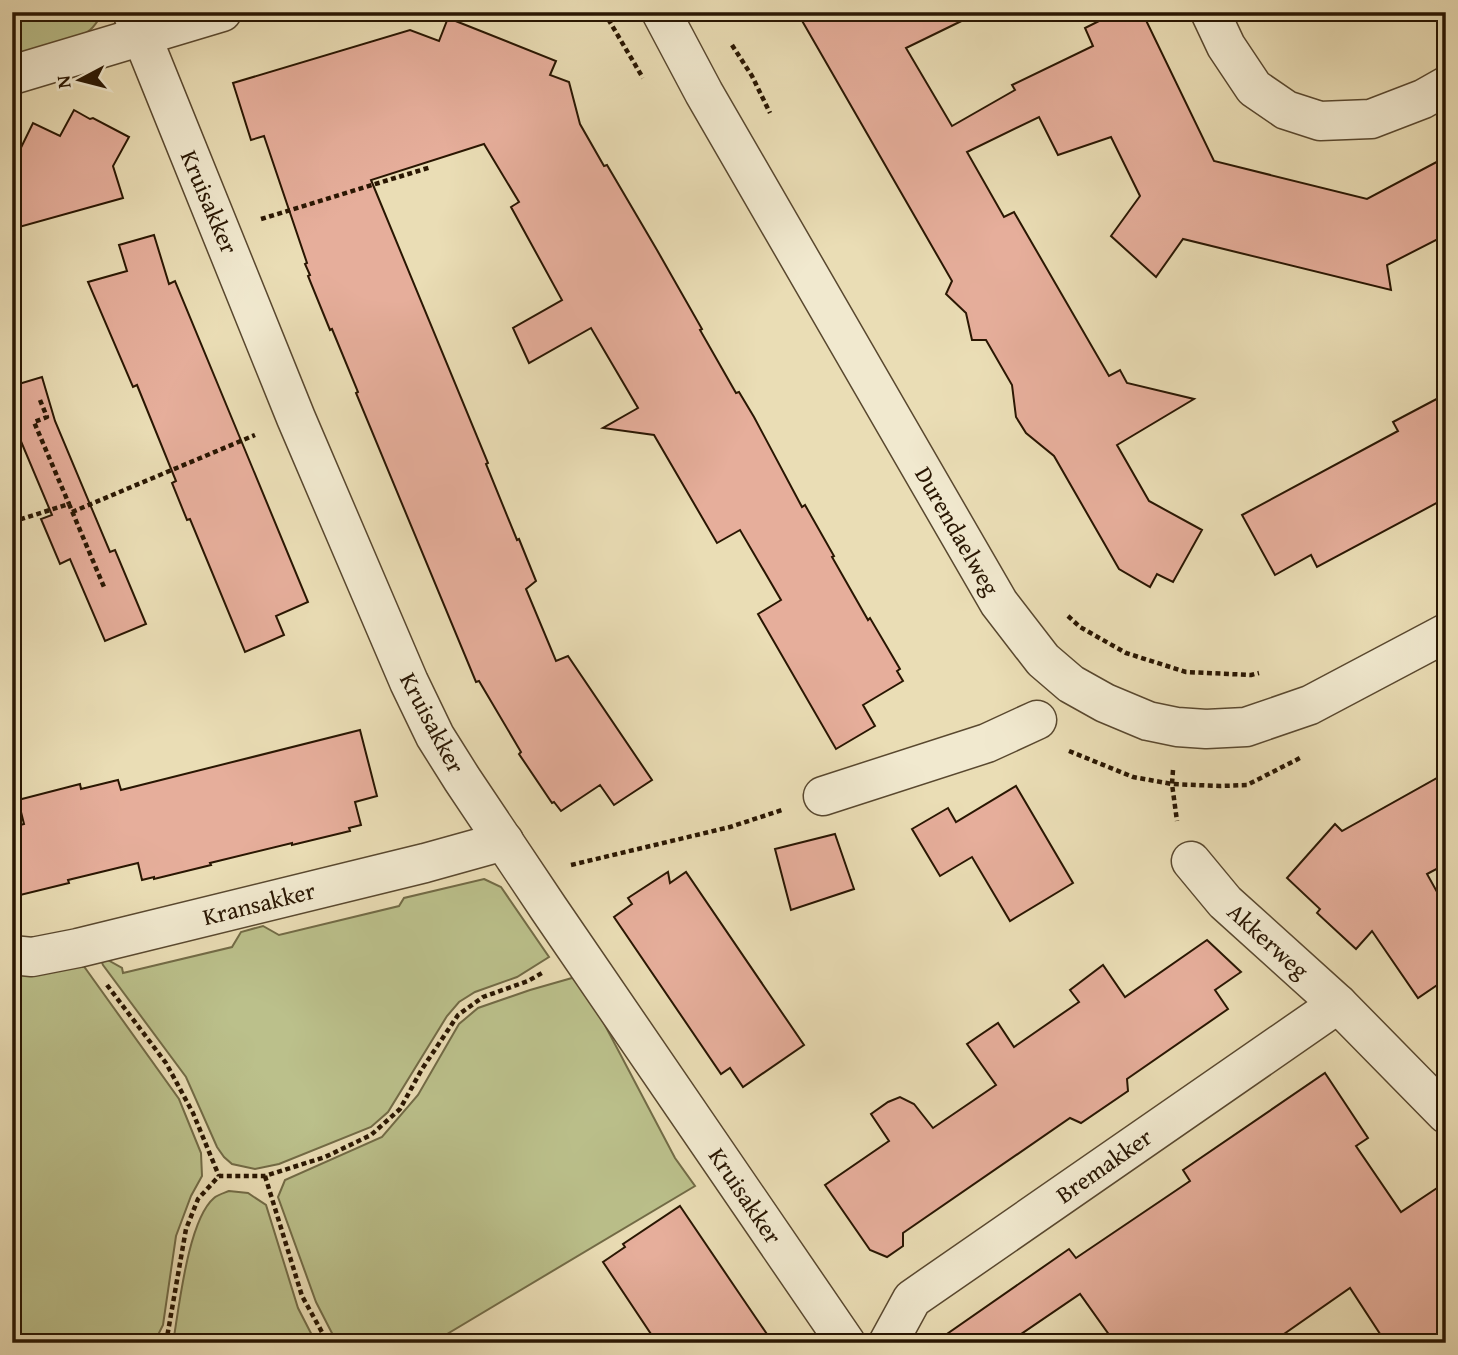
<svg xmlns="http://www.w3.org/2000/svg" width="1458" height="1355" font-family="'Gentium Book Plus',serif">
<rect width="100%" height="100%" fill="#eaddb5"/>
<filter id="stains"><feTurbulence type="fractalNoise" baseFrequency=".00286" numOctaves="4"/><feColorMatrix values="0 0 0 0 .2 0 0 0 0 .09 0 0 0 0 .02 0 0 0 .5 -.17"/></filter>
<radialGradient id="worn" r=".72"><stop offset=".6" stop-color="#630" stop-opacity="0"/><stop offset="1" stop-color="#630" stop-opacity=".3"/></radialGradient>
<g fill="#bbc08b" stroke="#726b46" stroke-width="2">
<path d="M12 12H103C99 19 96 25 90 30 75 43 33 51 12 58Z"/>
<path d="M484 879 501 887 549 957 517 977 475 992 459 1002 447 1016 388 1112 371 1127 279 1164 255 1169 232 1164 224 1157 217 1147 186 1077 103 965 101 960 106 959 122 968 123 973 232 947 241 932 263 926 279 935 399 906 404 898Z"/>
<path d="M83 965 179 1099 201 1153 202 1176 191 1196 176 1236 163 1325 154 1343H12V971Z"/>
<path d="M579 976 675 1158 695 1186 432 1343H337L316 1302 278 1197 285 1180 382 1137 418 1095 459 1024 478 1008 530 990Z"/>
<path d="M229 1191 248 1193 266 1205 298 1308 316 1343H173C179 1308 188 1220 214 1198 217 1195 224 1193 229 1191Z"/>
</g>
<g fill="#e6ae9b" stroke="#291602" stroke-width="2">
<path d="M797 12H980L906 48 952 126 1015 90 1012 85 1093 46 1085 28 1117 12H1142L1214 161 1367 199 1446 157V235L1387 265 1391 290 1183 239 1156 277 1111 236 1140 196 1111 137 1058 155 1039 117 967 152 1004 217 1014 212 1109 376 1120 370 1127 383 1194 399 1117 445 1149 501 1202 530 1173 582 1157 574 1150 587 1119 569 1054 456 1026 433 1016 417 1012 385 986 340H972L966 313 946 294 952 281Z"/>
<path d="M448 18 556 61 550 75 569 82 580 124 604 166 607 165 657 250 702 329 700 330 736 393 739 392 754 417 802 507 805 505 834 556 832 557 868 620 870 618 900 669 897 671 903 681 863 705 875 726 836 749 758 614 781 600 740 530 717 543 654 435 603 428 638 408 591 328 529 363 513 328 562 300 511 207 519 202 484 144 371 180 488 463 486 464 517 540 519 539 536 581 526 589 556 661 568 656 652 780 614 805 600 785 561 811 554 802 552 803 519 754 521 752 479 681 476 682 356 393 358 392 332 329 330 330 308 276 310 275 305 264 307 263 264 136 251 140 233 83 410 30 439 41Z"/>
<path d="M74 110 90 119 93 118 129 137 113 166 123 198 12 229V166L33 123 60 136Z"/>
<path d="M154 235 169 284 175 281 308 602 276 616 284 635 245 652 190 519 187 520 172 483 176 481 137 385 133 387 88 282 127 271 119 245Z"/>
<path d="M42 377 55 421 110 552 115 550 146 624 105 641 70 559 60 564 41 519 52 515 12 420V386Z"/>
<path d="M1446 394V498L1317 567 1311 555 1275 575 1242 515 1398 431 1393 422Z"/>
<path d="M360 730 377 796 355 802 361 825 349 828 350 831 292 845V843L210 863 211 865 154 879V877L142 880 138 863 68 880 69 883 12 897V827L24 824 18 800 80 784 81 789 118 780 121 790Z"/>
<path d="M1446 773V864L1427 874 1446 908V979L1418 998 1372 931 1356 949 1317 913 1320 909 1287 878 1335 824 1342 831Z"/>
<path d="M1016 786 1073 883 1010 921 972 857 940 876 912 829 948 808 956 822Z"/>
<path d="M835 834 854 889 791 910 775 849Z"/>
<path d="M668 872 670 883 686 872 804 1045 743 1087 730 1068 721 1074 614 917 632 904 628 898Z"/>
<path d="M1207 940 1241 972 1215 990 1228 1009 1127 1079 1128 1091 1081 1123 1070 1118 903 1233V1246L887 1257 870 1250 825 1185 889 1141 871 1114 888 1102 900 1097 914 1104 933 1128 996 1085 967 1044 998 1023 1014 1047 1079 1002 1070 990 1103 965 1125 997Z"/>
<path d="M1325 1073 1368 1138 1356 1146 1401 1212 1446 1182V1343H1386L1350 1288 1271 1343H1115L1080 1294 1008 1343H934L1069 1249 1076 1258 1190 1181 1183 1170Z"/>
<path d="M680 1206 741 1296 773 1343H657L603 1262 625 1247 623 1244Z"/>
</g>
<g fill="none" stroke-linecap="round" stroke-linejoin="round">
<g stroke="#59482f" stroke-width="41">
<g id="minor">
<path d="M132 12 296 418 409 682 435 736 462 779 549 909 846 1343"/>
<path d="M661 12 704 93 999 603 1043 660 1071 684 1105 703 1148 721 1177 727 1206 729 1246 727 1310 705 1446 633"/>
<path d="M1210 12 1226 46 1254 88 1286 110 1320 121 1371 119 1423 99 1446 86"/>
<path d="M12 75 222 12"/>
<path d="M823 796 987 743 1037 720"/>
<path d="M1191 861 1225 902 1338 1004 1446 1114"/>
<path d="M12 955 32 957 78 948 425 863 504 841"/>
<path d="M888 1343 912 1299 1338 1004"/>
</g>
</g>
<g stroke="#291602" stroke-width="4.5" stroke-dasharray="5 3.5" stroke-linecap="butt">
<path d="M604 12 643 78"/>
<path d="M732 45 752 76 770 113"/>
<path d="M261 219 431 167"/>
<path d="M40 400 47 417 34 422 69 504"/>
<path d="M72 512 255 435"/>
<path d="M12 522 69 504 104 587"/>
<path d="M1068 616 1080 627 1126 653 1186 672 1251 675 1259 673"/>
<path d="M1069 751 1133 777 1172 784 1220 786 1247 785 1300 758"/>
<path d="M1173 770 1172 784 1177 821"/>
<path d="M571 865 730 827 782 810"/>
<path d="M107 985 166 1063 193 1113 219 1176"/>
<path d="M265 1176 302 1296 328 1343"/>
<path d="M166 1343 186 1229 198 1199 219 1176H265L325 1157 371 1135 400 1109 422 1069 458 1015 483 997 528 981 542 973"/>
</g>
<use href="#minor" stroke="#f1e9cf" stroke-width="38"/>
</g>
<g text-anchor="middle" stroke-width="5" stroke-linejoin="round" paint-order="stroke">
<g font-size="24" fill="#291602" stroke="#f1e9cf">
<text transform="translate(209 202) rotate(67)" y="8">Kruisakker</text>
<text transform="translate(957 531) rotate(60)" y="8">Durendaelweg</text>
<text transform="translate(432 723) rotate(62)" y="8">Kruisakker</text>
<text transform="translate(259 904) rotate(-14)" y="8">Kransakker</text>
<text transform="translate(1268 941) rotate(42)" y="8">Akkerweg</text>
<text transform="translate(1104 1166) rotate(-35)" y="8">Bremakker</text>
<text transform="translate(745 1196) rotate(56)" y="8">Kruisakker</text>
</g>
</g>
<rect width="1458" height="1355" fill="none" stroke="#eaddb5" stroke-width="42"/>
<rect x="14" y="14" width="1430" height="1327" fill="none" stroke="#291602" stroke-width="3.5"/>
<rect x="21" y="21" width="1416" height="1313" fill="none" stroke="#291602" stroke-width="2"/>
<g transform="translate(80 80) rotate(263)" stroke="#f1e9cf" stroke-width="5" paint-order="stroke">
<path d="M0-5L12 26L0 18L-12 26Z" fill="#291602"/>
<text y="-10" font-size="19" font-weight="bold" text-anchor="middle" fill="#291602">N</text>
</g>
<rect width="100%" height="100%" filter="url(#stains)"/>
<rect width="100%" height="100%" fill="url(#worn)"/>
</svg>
